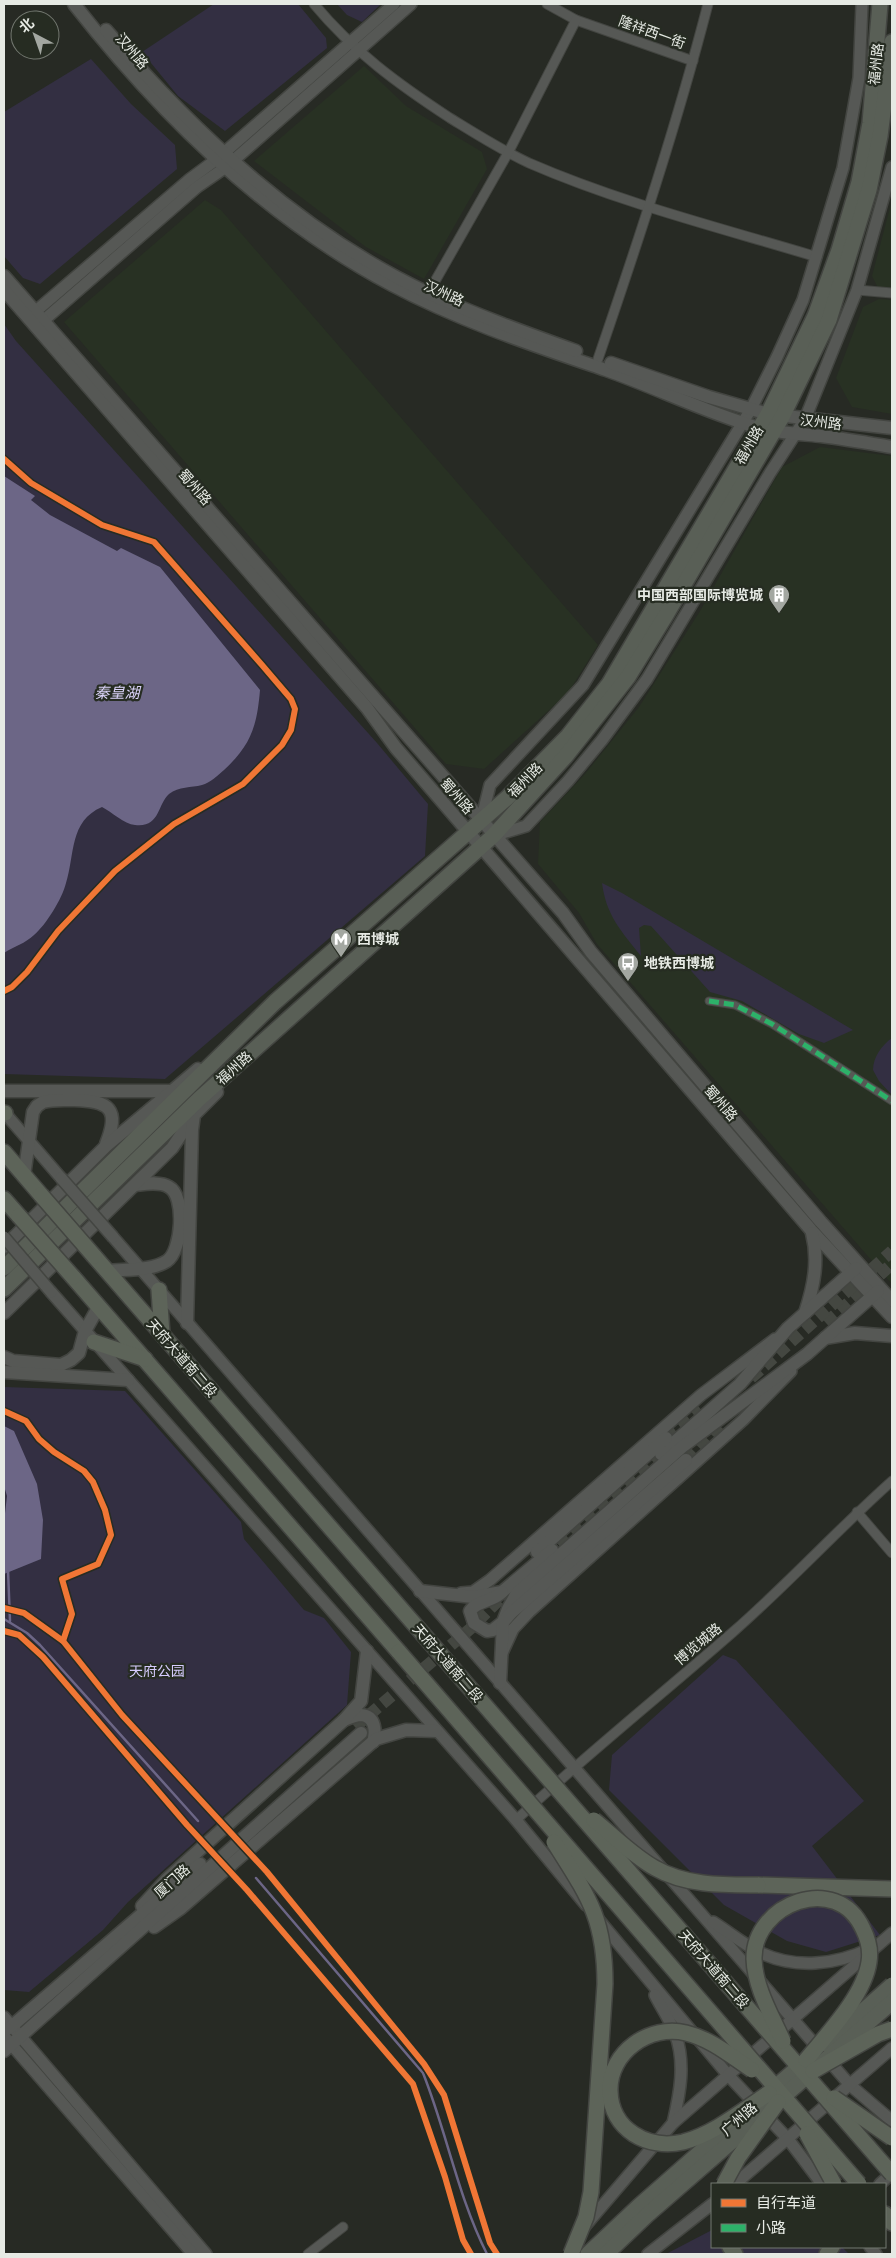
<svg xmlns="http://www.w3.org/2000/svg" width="896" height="2258" font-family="'Work Sans','Noto Sans SC',sans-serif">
<rect width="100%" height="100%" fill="#272a24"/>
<g fill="#283123">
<path d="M364 66 406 106 482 152 487 169 424 279 366 247 254 161Z"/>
<path d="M205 200 221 210 598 645 568 693 484 769 446 764 64 322Z"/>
<path d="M892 200V289L878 288 872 276Z"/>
<path d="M879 299 892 300V414L852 407 836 378 863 307Z"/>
<path d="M820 447 892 456V1284L597 944 579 913 538 864 540 822 585 774 639 707 700 611 782 467Z"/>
</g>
<g fill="#332f42">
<path d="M214 4H298L326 38 327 48 225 131 178 96 142 52Z"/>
<path d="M337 4H381L362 22 347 15Z"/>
<path d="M91 59 131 104 175 145 177 169 40 284 23 278 4 256V112Z"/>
<path d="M4 324 16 341 377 743 428 804 425 856 165 1079 4 1074Z"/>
<path d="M602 883 622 893 853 1030 824 1043 799 1034 742 1001 710 992 651 926 644 925 639 928 641 956C621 931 606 915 602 883Z"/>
<path d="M892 1038V1095L879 1081 873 1070C873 1057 882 1045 892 1038Z"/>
<path d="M4 1387 125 1391 241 1522 244 1539 304 1610 324 1618 351 1652 347 1705 128 1902 103 1930 29 1992 4 1990Z"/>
<path d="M723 1655 736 1660 864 1801 812 1846 880 1935 826 1952 787 1941 724 1905 609 1790 612 1755Z"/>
<path d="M712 2230V2247H842L849 2254H666Z"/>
</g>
<g fill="#6c6686">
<path d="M4 476 35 496 31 500 50 515 117 551 121 548 160 567 260 690C257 726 251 745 224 770 218 775 210 783 202 785 191 788 179 786 169 794 157 805 160 828 135 825 124 824 112 812 102 807 69 821 75 855 66 883 62 899 46 925 34 935 26 943 13 947 4 953Z"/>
<path d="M4 1426 14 1431 37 1484 43 1520 41 1559 4 1574V1522L7 1496 4 1486Z"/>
</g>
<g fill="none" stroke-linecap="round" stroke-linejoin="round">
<g stroke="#6c6686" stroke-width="2.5">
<path d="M8 1570 10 1621"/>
<path d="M4 1619 27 1633 40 1645 198 1821"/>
<path d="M256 1878 423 2073C447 2133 458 2197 487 2254"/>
</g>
<g stroke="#444741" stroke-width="12" stroke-dasharray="12 6" stroke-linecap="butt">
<path d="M826 1323 892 1264"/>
<path d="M751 1378 892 1251"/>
<path d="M666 1438 702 1411"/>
<path d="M686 1460 722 1422"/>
<path d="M546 1558 670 1449"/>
<path d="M355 1727 470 1629 507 1592"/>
</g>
<g stroke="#434541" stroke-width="9">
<path id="pedestrian" d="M709 1001 735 1005 772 1024 892 1101"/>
</g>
<g stroke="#434541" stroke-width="11">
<g id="minor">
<path d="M314 4C354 52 398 84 450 118 476 134 501 150 529 163 621 203 721 228 817 257"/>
<path d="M547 4 576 20 693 61"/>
<path d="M857 290 892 293"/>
<path d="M426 297 508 153 576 20"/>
<path d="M598 359C638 242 677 124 708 4"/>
<path d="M857 1512 892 1553"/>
<path d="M516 1820C586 1755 661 1695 733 1632 788 1584 838 1529 892 1481"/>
<path d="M308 2254 343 2227"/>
</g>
</g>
<g stroke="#434541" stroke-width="14">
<g id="tertiary">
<path d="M29 317 190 179 217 159 394 4"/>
<path d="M36 327 197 187 226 167 411 4"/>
<path d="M481 821 490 785 583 685 751 409 777 357 803 300 843 168 859 78 862 4"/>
<path d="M493 836 526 826 568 781 602 740 647 679 770 473 805 419 857 290 892 167"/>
<path d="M4 1112 61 1178"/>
<path d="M113 1237 850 2085 892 2121"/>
<path d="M51 1292 516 1820 586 1905"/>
<path d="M461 1593 473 1592 490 1580 701 1395 775 1339"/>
<path d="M502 1653 513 1629 529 1612 743 1420 791 1371"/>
<path d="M598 1919 728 2075 788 2139 822 2184"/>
<path d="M713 1922C729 1932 744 1945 761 1953 795 1969 836 1965 869 1949"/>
<path d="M655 1995C661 2007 670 2020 675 2033 686 2063 680 2093 673 2123"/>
<path d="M4 2017 206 2254"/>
<path d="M4 2036 193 2254"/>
<path d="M735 2184 892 2048"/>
<path d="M880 2184 892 2173"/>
<path d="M585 2226 673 2123 892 1933"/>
<path d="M870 2247 876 2254"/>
<path d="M648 2254 712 2204"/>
</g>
</g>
<g stroke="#434541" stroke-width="15">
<g id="secondary">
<path d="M74 4C161 115 266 218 392 285 460 321 533 345 606 370 657 388 707 413 759 428 779 433 800 434 821 436 845 439 868 443 892 447"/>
<path d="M106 30C196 135 302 234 428 293 476 315 526 333 576 351"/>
<path d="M4 276 563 913 591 952 821 1222 892 1301"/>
<path d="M4 290 367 708 396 748 811 1230 892 1317"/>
<path d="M611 363 709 397 768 414 892 428"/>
<path d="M4 1091H172L198 1069"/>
<path d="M24 1176 33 1112 37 1106 43 1102C54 1099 64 1100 74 1100 110 1101 120 1109 106 1144"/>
<path d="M4 1247 106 1146 172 1091"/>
<path d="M107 1271C125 1269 152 1271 167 1261 182 1251 186 1196 169 1187 160 1181 145 1184 135 1185"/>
<path d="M4 1313 172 1148 193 1117"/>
<path d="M805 1313C814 1286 819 1260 812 1233"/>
<path d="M187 1323 192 1130 194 1115 217 1092"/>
<path d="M825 1338 855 1333 892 1336"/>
<path d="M4 1357 13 1361 61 1365 71 1360 79 1353 85 1331 99 1306"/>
<path d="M4 1372 128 1380"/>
<path d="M661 1454 740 1384 788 1328 856 1268"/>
<path d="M537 1552 666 1438"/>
<path d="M420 1591 473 1597 502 1592 552 1550"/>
<path d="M502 1592C493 1602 477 1600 470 1611L474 1623 487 1631 493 1630 503 1622 508 1609 517 1593 682 1447 807 1354 878 1291"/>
<path d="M500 1683 503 1622 511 1613 686 1460"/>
<path d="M344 1720C349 1718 356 1715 361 1715 376 1716 376 1732 373 1742"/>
<path d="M142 1906 167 1879 344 1720 361 1701 367 1651"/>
<path d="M154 1927 181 1908 376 1739 406 1730 436 1731"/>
<path d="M4 2031 12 2026 200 1864"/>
<path d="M4 2051 361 1733"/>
</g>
</g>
<g stroke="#434541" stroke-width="18">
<g id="primary">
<path d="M4 1268 275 1002 507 798 568 736 609 684 768 414 815 316 839 250 859 182 870 123 880 4"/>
<path d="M4 1289 199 1099 493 836 565 757 628 677 666 615 782 417 829 320 869 190 880 136 892 42"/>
</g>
</g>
<g stroke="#434541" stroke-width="18">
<g id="trunk">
<path d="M4 1113H5"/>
<path d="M4 1152 41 1195"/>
<path d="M4 1199 19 1216"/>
<path d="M94 1256 422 1633"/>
<path d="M73 1277 399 1652"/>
<path d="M159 1290 162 1334"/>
<path d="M94 1342 145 1359"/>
<path d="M758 1885 892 1889"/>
<path d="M885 2214 892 2223"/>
<path d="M730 2247 735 2254"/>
<path d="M827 2254 832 2247"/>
</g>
</g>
<use href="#pedestrian" stroke="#565855" stroke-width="7"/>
<use href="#minor" stroke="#565855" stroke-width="9"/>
<use href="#tertiary" stroke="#565855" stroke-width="11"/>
<use href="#secondary" stroke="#565855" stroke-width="12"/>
<use href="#primary" stroke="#595f56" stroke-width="15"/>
<use href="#trunk" stroke="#5d6459" stroke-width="15"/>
<g stroke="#434541" stroke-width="14" stroke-linecap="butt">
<g id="tertiary-bridge">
<path d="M61 1178 113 1237"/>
<path d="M4 1237 51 1292"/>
</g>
</g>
<g stroke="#434541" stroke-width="18" stroke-linecap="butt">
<g id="primary-bridge">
<path d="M826 2044 892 1985"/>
<path d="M765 2096 808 2059"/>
<path d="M588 2254 638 2207 738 2119"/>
<path d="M606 2254 647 2215 892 2002"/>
</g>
</g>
<g stroke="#434541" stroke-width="18" stroke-linecap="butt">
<g id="trunk-bridge">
<path d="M41 1195 94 1256"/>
<path d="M19 1216 73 1277"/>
<path d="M422 1633 892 2174"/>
<path d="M399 1652 859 2184"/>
<path d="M594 1820C614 1836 633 1856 655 1868 686 1886 724 1885 758 1885"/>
<path d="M554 1842C588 1896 605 1918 605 1984L591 2192 586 2217 571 2254"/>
<path d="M783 2041C772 2016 755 1988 754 1959 753 1904 837 1871 863 1929 868 1939 871 1950 869 1962 864 1996 827 2034 806 2060"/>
<path d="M752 2070C731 2056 711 2039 686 2033 650 2024 609 2052 610 2091 611 2130 648 2150 683 2142 714 2134 743 2110 769 2093"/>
<path d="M813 2071 878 2034 892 2029"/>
<path d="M834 2098 892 2138"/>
<path d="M807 2134 834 2184"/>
<path d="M724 2184 738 2158 778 2102"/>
</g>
</g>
<use href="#tertiary-bridge" stroke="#565855" stroke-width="11"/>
<use href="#primary-bridge" stroke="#595f56" stroke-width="15"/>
<use href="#trunk-bridge" stroke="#5d6459" stroke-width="15"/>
<path stroke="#2db169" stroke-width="5" stroke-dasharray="10 5" stroke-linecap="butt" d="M709 1001 735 1005 772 1024 892 1101"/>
<g stroke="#262c22" stroke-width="9">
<g id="cycleway">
<path d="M4 459 31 483 102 525 154 542 262 665 291 699 295 709 291 730 282 745 243 784 174 824 115 871 58 931 27 972 12 987 4 991"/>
<path d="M4 1411 26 1421 39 1439 54 1452 84 1471 93 1482 105 1510 111 1535 98 1564 62 1579 72 1614 63 1641"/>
<path d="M4 1608 24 1613 63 1641 122 1715 267 1872 424 2064 444 2095 490 2243 497 2254"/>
<path d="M4 1631 19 1635 43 1657 187 1825 247 1890 413 2084 445 2177 463 2240 471 2254"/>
</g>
</g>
<use href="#cycleway" stroke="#f07635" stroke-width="6"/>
</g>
<defs>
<g id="building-pin" transform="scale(1.125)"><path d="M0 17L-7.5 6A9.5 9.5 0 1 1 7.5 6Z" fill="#a3a7a1" stroke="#262c22"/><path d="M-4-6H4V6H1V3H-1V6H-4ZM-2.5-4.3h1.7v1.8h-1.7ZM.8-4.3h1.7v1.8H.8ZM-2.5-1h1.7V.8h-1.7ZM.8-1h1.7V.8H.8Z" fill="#fff"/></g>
<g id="metro-pin" transform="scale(1.125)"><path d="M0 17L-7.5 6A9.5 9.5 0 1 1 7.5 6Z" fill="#a3a7a1" stroke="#262c22"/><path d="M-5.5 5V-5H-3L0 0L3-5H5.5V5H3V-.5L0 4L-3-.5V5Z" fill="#fff"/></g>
<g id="bus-pin" transform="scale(1.125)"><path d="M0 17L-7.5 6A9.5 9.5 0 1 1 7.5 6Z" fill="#a3a7a1" stroke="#262c22"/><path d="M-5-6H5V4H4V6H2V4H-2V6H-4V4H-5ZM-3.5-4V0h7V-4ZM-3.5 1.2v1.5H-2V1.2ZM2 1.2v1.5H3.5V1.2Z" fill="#fff"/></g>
</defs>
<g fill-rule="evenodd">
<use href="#building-pin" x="779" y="595"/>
<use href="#metro-pin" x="341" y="939"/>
<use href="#bus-pin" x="628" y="963"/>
</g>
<g text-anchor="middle" stroke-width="4.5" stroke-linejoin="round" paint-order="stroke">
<g font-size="14" fill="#e6eae4" stroke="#262c22">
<text transform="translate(652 32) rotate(20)" y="5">隆祥西一街</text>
<text transform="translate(132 51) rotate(50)" y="5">汉州路</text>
<text transform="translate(876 64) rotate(-84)" y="5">福州路</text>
<text transform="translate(444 293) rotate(25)" y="5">汉州路</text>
<text transform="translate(821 422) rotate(7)" y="5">汉州路</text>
<text transform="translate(749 445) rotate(-60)" y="5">福州路</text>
<text transform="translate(195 487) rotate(49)" y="5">蜀州路</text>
<text transform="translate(525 780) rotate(-46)" y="5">福州路</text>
<text transform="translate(457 796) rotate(49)" y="5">蜀州路</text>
<text transform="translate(234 1068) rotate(-42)" y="5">福州路</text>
<text transform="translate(721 1103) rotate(49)" y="5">蜀州路</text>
<text transform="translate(182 1358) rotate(49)" y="5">天府大道南二段</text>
<text transform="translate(698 1644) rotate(-40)" y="5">博览城路</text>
<text transform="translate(448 1663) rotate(49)" y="5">天府大道南二段</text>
<text transform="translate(172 1881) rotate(-42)" y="5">厦门路</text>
<text transform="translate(714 1969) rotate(49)" y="5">天府大道南二段</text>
<text transform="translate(739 2119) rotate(-41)" y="5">广州路</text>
</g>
<g font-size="14" font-weight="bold" fill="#e6eae4" stroke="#262c22" text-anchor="start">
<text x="763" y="600" text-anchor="end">中国西部国际博览城</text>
<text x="357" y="944">西博城</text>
<text x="644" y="968">地铁西博城</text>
</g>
<g font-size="14" fill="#d5cbfd" stroke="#262c22">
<text x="157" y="1676">天府公园</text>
</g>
<g font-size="15" font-style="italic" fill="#dbd4f9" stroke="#262c22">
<text x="117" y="698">秦皇湖</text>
</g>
</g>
<rect width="896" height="2258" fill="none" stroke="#e6eae4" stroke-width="10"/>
<rect x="711" y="2183" width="175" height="65" fill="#262c22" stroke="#737870"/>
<rect x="721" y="2199" width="25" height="8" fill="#f07635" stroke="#737870"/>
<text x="756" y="2208" font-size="15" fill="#e6eae4">自行车道</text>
<rect x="721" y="2224" width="25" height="8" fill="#2db169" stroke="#737870"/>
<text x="756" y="2233" font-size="15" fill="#e6eae4">小路</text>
<g transform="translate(35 35) rotate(319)"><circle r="24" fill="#262c22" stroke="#737870"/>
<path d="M0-4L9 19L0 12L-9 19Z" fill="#a3a7a1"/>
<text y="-8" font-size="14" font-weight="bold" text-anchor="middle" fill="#e6eae4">北</text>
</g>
</svg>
